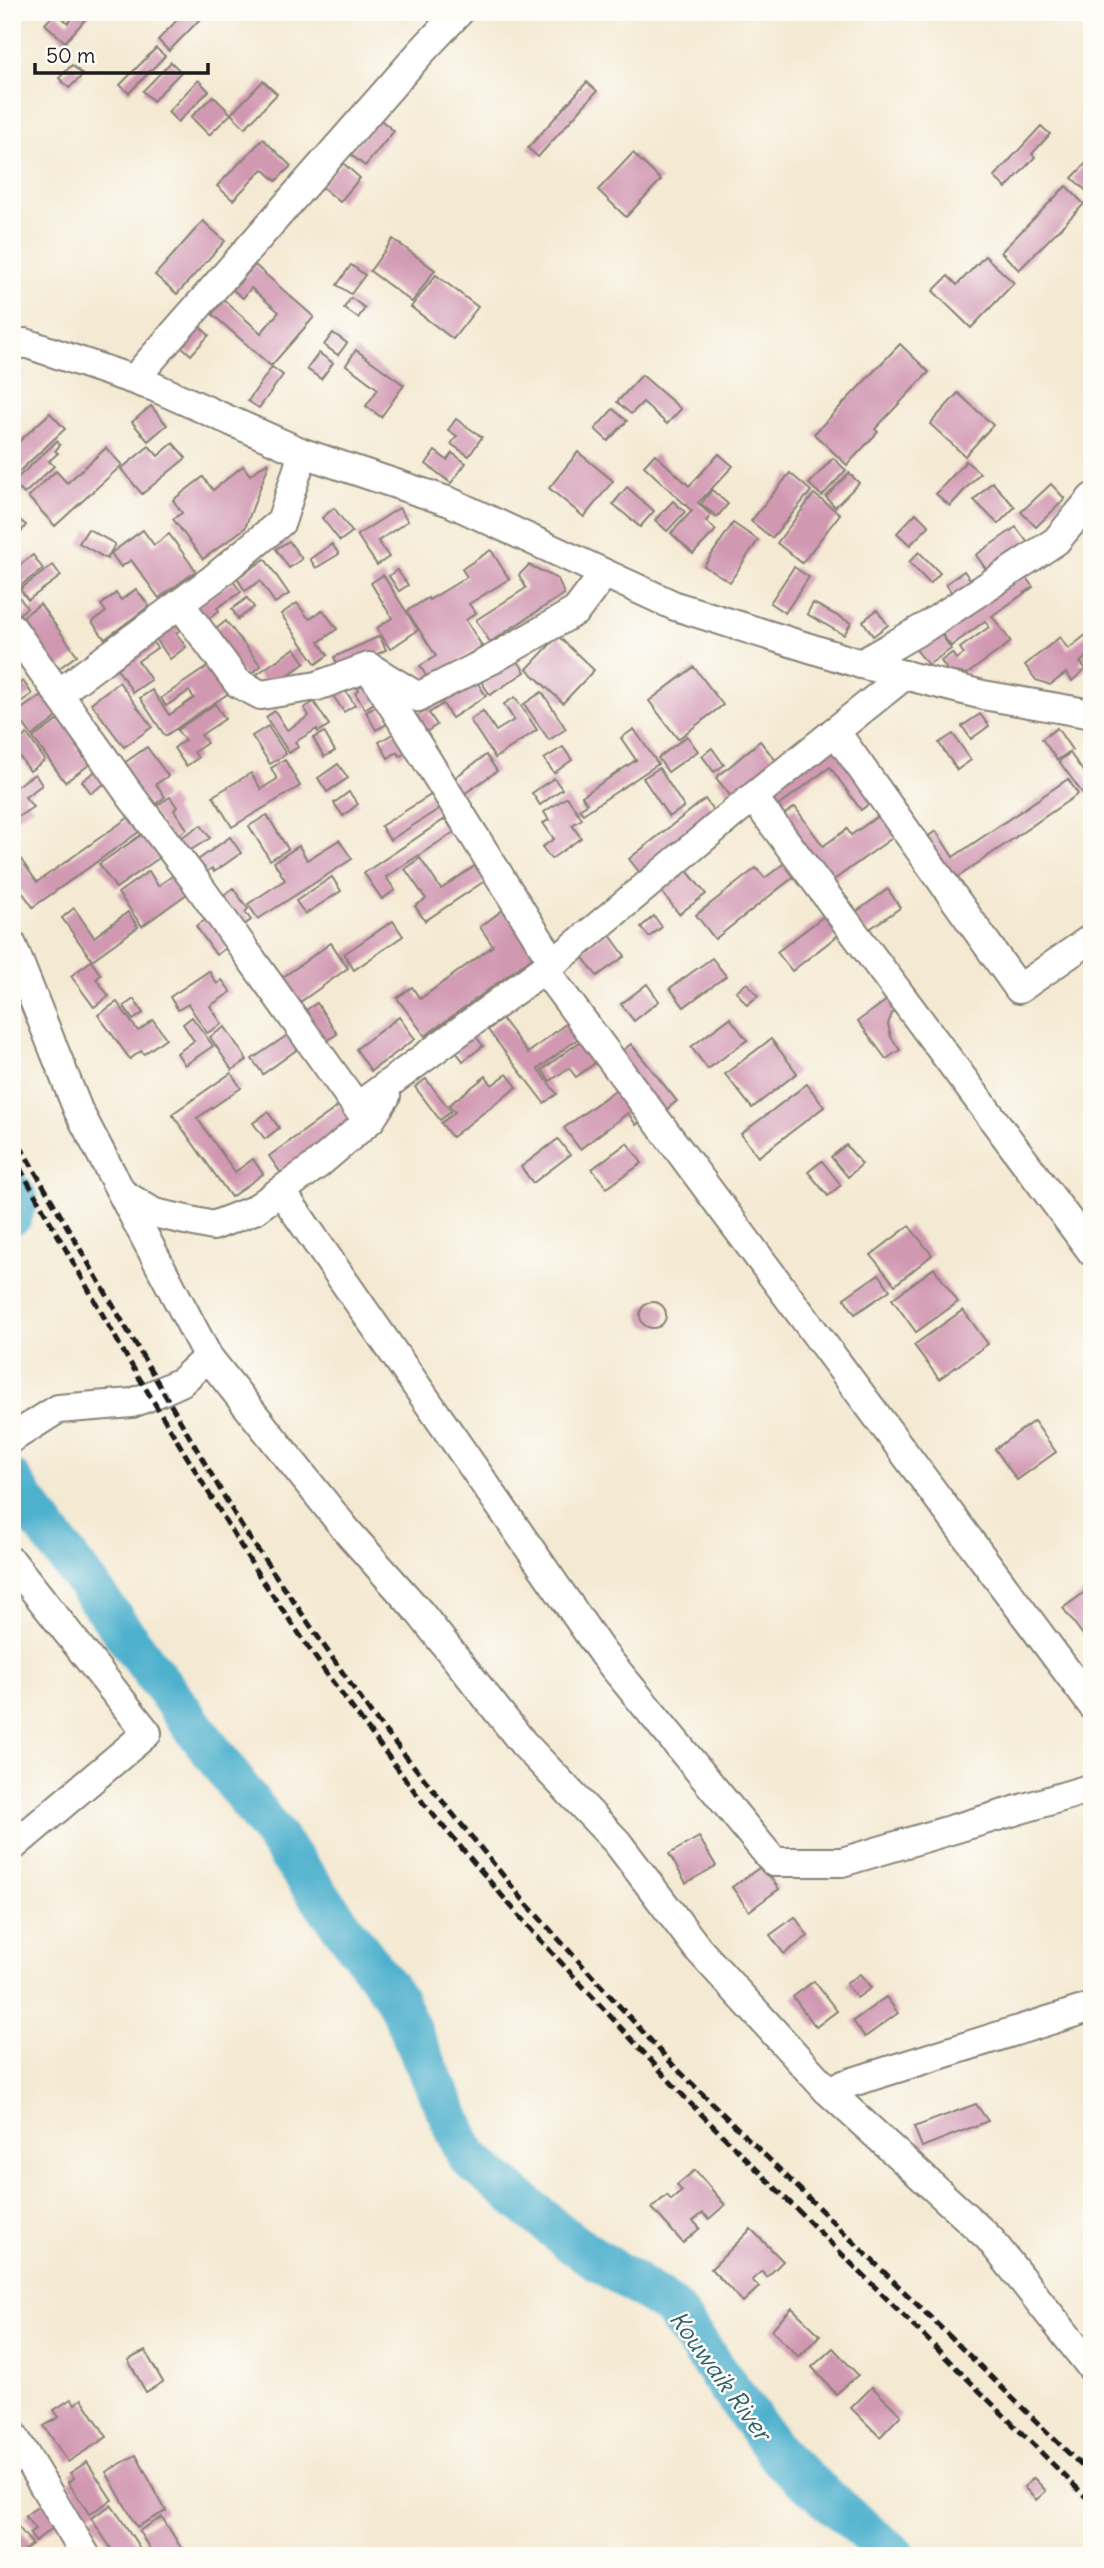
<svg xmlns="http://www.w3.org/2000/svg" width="1104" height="2568" font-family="Delius,sans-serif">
<rect width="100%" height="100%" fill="#fdfcf7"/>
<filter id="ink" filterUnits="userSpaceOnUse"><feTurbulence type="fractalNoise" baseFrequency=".0143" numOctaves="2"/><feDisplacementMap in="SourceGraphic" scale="14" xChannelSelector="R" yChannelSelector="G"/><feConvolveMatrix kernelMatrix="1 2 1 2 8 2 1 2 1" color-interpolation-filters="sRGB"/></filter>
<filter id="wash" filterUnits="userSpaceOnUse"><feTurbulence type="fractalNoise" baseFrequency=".00686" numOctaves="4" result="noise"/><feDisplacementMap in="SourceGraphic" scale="28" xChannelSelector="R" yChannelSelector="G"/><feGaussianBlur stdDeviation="1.57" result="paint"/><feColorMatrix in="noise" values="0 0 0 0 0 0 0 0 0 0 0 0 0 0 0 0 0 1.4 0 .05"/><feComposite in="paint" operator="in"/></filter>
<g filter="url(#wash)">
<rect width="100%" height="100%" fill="#f4e9d2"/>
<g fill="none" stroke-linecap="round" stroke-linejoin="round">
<g stroke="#4eb0cd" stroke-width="42">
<path d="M12 1192 17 1199 12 1215"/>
<path d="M12 1481 18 1491 396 1999 468 2157 570 2242 671 2307 780 2458 895 2556"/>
</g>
</g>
<g id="blocks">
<g fill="#d198b2">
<path d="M56 12 68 23 78 12H92L65 42 45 24Z"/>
<path d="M181 12H207L169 51 158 40 183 14Z"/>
<path d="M156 48 165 56 129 93 120 85Z"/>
<path d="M171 62 181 72 153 101 143 91Z"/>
<path d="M72 65 83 75 69 88 59 78Z"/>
<path d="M198 80 209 91 178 122 168 112Z"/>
<path d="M263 81 277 94 245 128 231 114Z"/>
<path d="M587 82 597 91 538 157 528 148Z"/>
<path d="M213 96 231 114 209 135 191 117Z"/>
<path d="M378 118 394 131 365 166 349 153Z"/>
<path d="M1041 126 1050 134 1032 154 1035 157 1006 188 994 177Z"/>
<path d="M263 139 291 166 276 181 263 169 233 200 217 186Z"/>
<path d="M633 153 661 180 626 217 598 190Z"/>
<path d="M1092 157V196L1072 178Z"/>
<path d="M342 162 360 178 340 202 321 186Z"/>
<path d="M1066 186 1084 204 1019 270 1001 252Z"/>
<path d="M203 221 225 241 177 294 155 275Z"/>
<path d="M393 239 435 270 412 302 370 271Z"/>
<path d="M985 256 1014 283 971 328 933 291 948 276 957 285Z"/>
<path d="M255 265 314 317 271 366 212 314 224 300 261 333 279 312 251 288 243 298 233 290Z"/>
<path d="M351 265 365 275 351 294 337 285Z"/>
<path d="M436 275 478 307 453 339 411 307Z"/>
<path d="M351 298 365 308 358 318 344 308Z"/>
<path d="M198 325 209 335 191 355 179 344Z"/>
<path d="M333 333 347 343 338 355 324 345Z"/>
<path d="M900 344 929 372 875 429 878 432 847 465 814 434Z"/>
<path d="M356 350 404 385 381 417 366 406 378 389 346 365Z"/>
<path d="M319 353 333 363 321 379 307 369Z"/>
<path d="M272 367 283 375 259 408 248 401Z"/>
<path d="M642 375 681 409 667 424 643 402 631 414 617 402Z"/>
<path d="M958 393 993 425 965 456 930 424Z"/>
<path d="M151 406 167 425 148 441 132 422Z"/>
<path d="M613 409 627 421 608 441 595 429Z"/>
<path d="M50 413 65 429 12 478V448Z"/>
<path d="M456 419 482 437 469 456 451 444 457 436 448 430Z"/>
<path d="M57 441 60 445 55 451 58 453 49 461 54 466 24 494 13 482Z"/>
<path d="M173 443 186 458 142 494 121 469 149 446 158 456Z"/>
<path d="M106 448 122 465 55 526 28 497 56 471 67 483Z"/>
<path d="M435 451 447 460 452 453 466 463 451 483 426 464Z"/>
<path d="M578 452 613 481 584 517 549 488Z"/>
<path d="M655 454 689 486 719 454 733 466 698 503 711 515 706 521 716 530 693 554 671 533 692 511 644 466Z"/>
<path d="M833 458 846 470 822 496 809 484Z"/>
<path d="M966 461 980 473 950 506 936 494Z"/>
<path d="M268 462 269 464 245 528 203 559 173 519 182 513 173 500 203 477 213 490 243 466 250 475Z"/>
<path d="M790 473 811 491 772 538 751 521Z"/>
<path d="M849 473 859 483 835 507 826 497Z"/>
<path d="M992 482 1015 507 998 524 974 500Z"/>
<path d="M1051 484 1065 499 1036 527 1021 512Z"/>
<path d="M627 487 654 511 640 527 613 504Z"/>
<path d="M712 490 728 504 717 517 701 504Z"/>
<path d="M814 494 840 514 802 563 777 543Z"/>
<path d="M673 501 685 512 667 531 655 520Z"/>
<path d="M334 508 352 532 340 541 322 518Z"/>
<path d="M399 508 408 521 378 541 389 557 377 565 357 535Z"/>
<path d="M916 513 929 526 910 545 897 533Z"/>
<path d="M14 516 26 525 17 538 12 534Z"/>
<path d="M733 523 758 540 730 582 704 566Z"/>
<path d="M1016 527 1028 543 988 572 976 555Z"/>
<path d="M88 529 115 544 107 559 79 543Z"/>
<path d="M143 530 154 545 169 534 196 571 159 598 131 560 121 567 111 553Z"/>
<path d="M289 541 302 559 289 568 276 549Z"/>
<path d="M332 544 339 554 316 568 310 559Z"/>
<path d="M491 550 509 579 469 604 476 613 466 620 482 646 429 680 420 666 436 656 407 611 428 598 429 600 467 577 462 569Z"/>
<path d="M919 552 940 573 930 584 909 562Z"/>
<path d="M33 555 43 569 17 588 12 581V571Z"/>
<path d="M265 559 289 594 275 603 260 581 245 591 237 578Z"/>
<path d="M53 565 61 576 28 600 20 589Z"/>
<path d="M529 565 558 579 564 594 490 642 476 620 526 588 519 575Z"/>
<path d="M794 567 809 577 785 613 770 603Z"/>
<path d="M397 570 408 585 399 591 389 576Z"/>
<path d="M964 571 974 585 955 598 946 584Z"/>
<path d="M1021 571 1033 587 992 616 1011 642 967 674 948 671 941 661 952 653 956 659 964 654 960 648 989 627 985 621 951 646 939 630Z"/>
<path d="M383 575 418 630 390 649 377 628 392 618 371 583Z"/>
<path d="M233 581 241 592 217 608 219 611 204 622 194 608Z"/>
<path d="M12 587 27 608 15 617 12 614Z"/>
<path d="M136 589 149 606 105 639 92 622 106 612 101 605 116 593 121 600Z"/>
<path d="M247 598 254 607 238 619 232 609Z"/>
<path d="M297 603 309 619 323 610 337 629 319 642 328 655 316 664 281 614Z"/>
<path d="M813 603 851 623 844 635 807 614Z"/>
<path d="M40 604 77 655 54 672 17 621Z"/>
<path d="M877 610 888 625 873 636 863 621Z"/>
<path d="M174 613 184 627 176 633 186 647 170 659 150 630Z"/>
<path d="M226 621 261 666 245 678 210 634Z"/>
<path d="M1092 630V652L1080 662 1086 669 1072 681 1066 673 1050 685 1036 680 1025 665 1060 637 1068 649Z"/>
<path d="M939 631 951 649 928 665 915 648Z"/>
<path d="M380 636 386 650 340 671 334 657Z"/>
<path d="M558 636 594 670 563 703 527 669Z"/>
<path d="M150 638 157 648 138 661 151 680 133 692 114 664Z"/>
<path d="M295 648 305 663 268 689 257 674Z"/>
<path d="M514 655 525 672 490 695 479 678Z"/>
<path d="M213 663 232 691 165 736 140 698 152 690 169 715 194 698 189 691 166 706 161 698Z"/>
<path d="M694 667 723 705 678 739 649 701Z"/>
<path d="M362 676 377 701 365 709 355 693 359 690 354 681Z"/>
<path d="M476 680 486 696 452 718 443 704 429 713 437 725 426 732 416 717 427 710 426 707Z"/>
<path d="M23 681 32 694 12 708V688Z"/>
<path d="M119 682 152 727 124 747 91 703Z"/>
<path d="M341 684 355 705 344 712 330 691Z"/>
<path d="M542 692 566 729 549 740 524 704Z"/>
<path d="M43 694 59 716 32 736 16 713Z"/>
<path d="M515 697 537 730 495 758 470 720 483 711 496 731 514 720 504 704Z"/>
<path d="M314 702 329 725 318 732 317 729 295 742 298 747 289 753 266 717 275 711 287 730 309 716 304 708Z"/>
<path d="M215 704 225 719 201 735 207 743 194 752 198 758 186 766 174 748 185 740 177 730Z"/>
<path d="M379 705 389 723 376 730 366 712Z"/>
<path d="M980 714 989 726 971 739 962 726Z"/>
<path d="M61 718 80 743 76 746 84 758 91 752 96 760 65 782 33 738Z"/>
<path d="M268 726 286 754 270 764 252 736Z"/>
<path d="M1057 728 1072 750 1057 760 1042 739Z"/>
<path d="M634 729 658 764 583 814 579 809 587 804 582 796 636 760 621 738Z"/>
<path d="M324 732 335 751 324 757 313 738Z"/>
<path d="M396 732 407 752 400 756 397 752 388 758 379 742Z"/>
<path d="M27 734 45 760 30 771 12 746Z"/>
<path d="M953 734 971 760 957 770 939 743Z"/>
<path d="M687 736 698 751 668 772 658 758Z"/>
<path d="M760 741 778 763 733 799 716 778Z"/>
<path d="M832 743 874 800 861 810 830 767 775 808 764 793Z"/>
<path d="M147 747 168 776 156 784 165 797 150 808 120 766Z"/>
<path d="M563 747 572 760 554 773 544 759Z"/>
<path d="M712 748 724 765 714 772 702 756Z"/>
<path d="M1070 753 1092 784V788L1083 794 1059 761Z"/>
<path d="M486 755 497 771 461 796 450 781Z"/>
<path d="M285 760 300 786 232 827 213 796 251 773 261 789 277 779 271 768Z"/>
<path d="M338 764 348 778 327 792 318 778Z"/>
<path d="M101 767 110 780 91 793 82 781Z"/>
<path d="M659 768 684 807 669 817 643 778Z"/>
<path d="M35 774 42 785 25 797 33 807 12 821V789Z"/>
<path d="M554 778 562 789 540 805 532 793Z"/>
<path d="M1068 779 1078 794 949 883 920 842 936 831 953 857Z"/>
<path d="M349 792 358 804 343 816 334 803Z"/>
<path d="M434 793 442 807 390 840 381 826Z"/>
<path d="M170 797 177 807 174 810 187 829 171 840 150 810Z"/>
<path d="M567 797 582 819 572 825 581 838 551 859 542 847 554 839 543 823 549 820 544 812Z"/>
<path d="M705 799 716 814 641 874 629 859Z"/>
<path d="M795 807 823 846 847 829 851 835 884 812 899 833 828 884 780 817Z"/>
<path d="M132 815 143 829 33 907 12 878V847L37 882Z"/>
<path d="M267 815 288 849 270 860 249 826Z"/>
<path d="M445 819 454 832 386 877 395 890 382 899 364 873Z"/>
<path d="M201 825 210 838 183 855 174 842Z"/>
<path d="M147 831 161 851 156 854 159 858 116 888 99 864Z"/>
<path d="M230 837 241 853 214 872 212 868 199 877 191 865Z"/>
<path d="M339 840 352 859 258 919 248 904 285 880 274 862 299 846 307 860Z"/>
<path d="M420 858 441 889 479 863 489 878 425 921 415 906 426 899 405 869Z"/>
<path d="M790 859 800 872 715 939 696 915 756 868 765 878Z"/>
<path d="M684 867 706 894 679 914 658 887Z"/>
<path d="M149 871 158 886 178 872 191 891 142 926 118 893Z"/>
<path d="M332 877 341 891 305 914 296 901Z"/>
<path d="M233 888 248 909 245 912 251 920 237 930 216 901Z"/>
<path d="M888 889 900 908 865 932 853 914Z"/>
<path d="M74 908 94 937 128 912 138 927 92 960 62 918Z"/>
<path d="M504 909 537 954 425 1036 397 998 412 987 420 999 493 946 480 927Z"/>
<path d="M832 910 846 929 792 971 777 952Z"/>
<path d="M654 916 662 927 649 937 641 927Z"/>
<path d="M210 917 230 945 216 955 196 926Z"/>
<path d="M393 921 403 936 354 970 344 954Z"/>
<path d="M607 931 625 956 597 976 579 952Z"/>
<path d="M331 943 348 968 296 1005 279 980Z"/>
<path d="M712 958 726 976 684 1007 670 988Z"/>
<path d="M91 961 101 975 96 979 109 996 94 1007 71 976Z"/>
<path d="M209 971 217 984 222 980 231 992 210 1006 222 1024 207 1033 188 1004 178 1010 170 997Z"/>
<path d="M747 983 758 996 747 1005 736 991Z"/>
<path d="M647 984 659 1001 634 1021 621 1004Z"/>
<path d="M894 995 901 1005 892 1013 888 1024 891 1037 900 1050 886 1059 858 1021Z"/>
<path d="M134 999 143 1013 133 1020 124 1006Z"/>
<path d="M117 1002 138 1031 153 1020 166 1038 144 1054 141 1051 130 1059 98 1015Z"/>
<path d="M317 1003 337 1034 323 1043 303 1012Z"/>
<path d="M192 1017 213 1046 185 1065 177 1053 194 1041 183 1024Z"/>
<path d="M399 1017 415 1039 371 1071 356 1049Z"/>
<path d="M730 1018 747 1040 708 1069 691 1047Z"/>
<path d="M502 1019 528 1053 572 1019 584 1034 538 1069 557 1094 544 1103 488 1030Z"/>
<path d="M225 1027 247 1060 232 1070 210 1037Z"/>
<path d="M472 1031 483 1046 463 1061 452 1046Z"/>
<path d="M292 1032 302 1046 263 1074 252 1059Z"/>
<path d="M586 1037 602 1058 576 1077 569 1068 550 1081 542 1070Z"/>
<path d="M771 1039 797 1073 752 1108 725 1074Z"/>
<path d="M631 1044 677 1101 662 1113 616 1056Z"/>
<path d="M231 1073 241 1088 197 1118 235 1172 253 1159 263 1174 231 1197 172 1114Z"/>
<path d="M507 1074 517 1087 452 1137 441 1123 455 1112 449 1105 486 1076 492 1085Z"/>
<path d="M426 1079 451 1111 440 1120 415 1087Z"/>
<path d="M625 1083 650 1115 636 1125 628 1113 580 1149 564 1128Z"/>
<path d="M807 1084 824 1107 758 1157 741 1134Z"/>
<path d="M343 1103 355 1121 281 1173 269 1156Z"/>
<path d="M268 1112 279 1128 265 1139 253 1123Z"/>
<path d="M558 1139 570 1155 533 1183 521 1167Z"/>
<path d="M627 1143 642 1163 607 1188 592 1169Z"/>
<path d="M846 1145 862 1164 848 1177 831 1157Z"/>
<path d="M822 1161 841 1185 828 1196 808 1172Z"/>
<path d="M909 1226 932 1255 895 1285 871 1255Z"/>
<path d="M934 1268 958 1302 916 1332 892 1299Z"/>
<path d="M879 1274 890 1290 855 1314 844 1298Z"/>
<circle cx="653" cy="1315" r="13"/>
<path d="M963 1310 988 1344 939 1379 914 1345Z"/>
<path d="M1034 1421 1056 1452 1017 1480 995 1449Z"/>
<path d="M1092 1587V1647L1063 1608Z"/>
<path d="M699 1837 716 1866 686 1883 669 1854Z"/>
<path d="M762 1866 779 1889 749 1911 732 1887Z"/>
<path d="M795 1917 808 1936 784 1954 770 1935Z"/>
<path d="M860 1974 871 1988 857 1998 846 1984Z"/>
<path d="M814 1981 837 2011 816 2027 793 1997Z"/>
<path d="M886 1997 898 2013 865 2037 853 2021Z"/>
<path d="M976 2104 988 2121 922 2147 914 2127Z"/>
<path d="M695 2170 725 2205 709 2219 703 2213 693 2221 700 2228 683 2243 652 2208 667 2195 671 2200 682 2191 677 2185Z"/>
<path d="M751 2229 783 2261 767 2277 762 2271 752 2280 759 2287 743 2302 711 2269Z"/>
<path d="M792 2308 820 2335 799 2357 771 2330Z"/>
<path d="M833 2348 858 2375 836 2394 812 2367Z"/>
<path d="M145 2351 163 2382 146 2392 128 2360Z"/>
<path d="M872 2387 901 2415 880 2437 851 2408Z"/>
<path d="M71 2399 75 2404 82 2399 107 2437 68 2462 44 2426 59 2417 54 2410Z"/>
<path d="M136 2455 166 2511 137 2527 106 2472Z"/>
<path d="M87 2462 112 2500 89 2514 68 2482 74 2478 70 2473Z"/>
<path d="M1034 2478 1046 2491 1036 2500 1024 2487Z"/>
<path d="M44 2502 59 2523 35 2541 29 2533 35 2529 25 2516Z"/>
<path d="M111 2505 121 2519 145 2556H116L91 2518Z"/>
<path d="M162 2517 186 2556H154L139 2531Z"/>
<path d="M12 2519 32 2544 18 2556H12Z"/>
</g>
</g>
</g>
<g filter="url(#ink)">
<use href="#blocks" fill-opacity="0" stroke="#888277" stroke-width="2"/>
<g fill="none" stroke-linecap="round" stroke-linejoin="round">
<g stroke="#888277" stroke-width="32">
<g id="minor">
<path d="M12 346 25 343 152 386 303 453 450 502 675 606 861 664 983 695 1092 714"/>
<path d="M142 383V370L422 51 459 12"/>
<path d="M180 604 238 683 261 695 317 686 369 667 418 697 491 660 576 611 604 574"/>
<path d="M12 628 130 795 194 879 357 1107 567 952 737 810 905 675"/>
<path d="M861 664 927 626 1056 541 1092 498"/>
<path d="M373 674 553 962"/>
<path d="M59 693 213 579 281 522 303 453"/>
<path d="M835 731 1019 989 1092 938"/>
<path d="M753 797 1092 1252"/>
<path d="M12 945 78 1110 208 1357 347 1531 420 1613 523 1743 617 1842 698 1949 827 2090 989 2238 1092 2368"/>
<path d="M544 969 1092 1705"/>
<path d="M281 1191 603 1654 774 1862H842L1092 1788"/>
<path d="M123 1194 154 1213 213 1226 254 1210 317 1165 371 1119 386 1096"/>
<path d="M12 1438 58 1409 132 1403 150 1396 181 1382 208 1357"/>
<path d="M12 1562 147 1733 12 1847"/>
<path d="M827 2090 1092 2007"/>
<path d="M12 2433 86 2556"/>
</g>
</g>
<use href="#minor" stroke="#fff" stroke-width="28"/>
<g stroke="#1c1c1c" stroke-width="5" stroke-dasharray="10 5" stroke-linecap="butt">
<path d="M12 1132 242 1527 372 1715 524 1901 673 2065 1092 2476"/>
<path d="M12 1154 126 1356 256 1571 326 1673 424 1804 533 1932 690 2103 1092 2503"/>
</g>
</g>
</g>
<g text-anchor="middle" stroke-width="5" stroke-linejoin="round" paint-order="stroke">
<g font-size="24" font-style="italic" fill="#325f6c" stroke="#fdfcf7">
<text transform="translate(720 2376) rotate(54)" y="8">Kouwaik River</text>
</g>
</g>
<rect width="1104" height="2568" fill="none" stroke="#fdfcf7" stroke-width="42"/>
<path d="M35 63v10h173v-10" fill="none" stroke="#1c1c1c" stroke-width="3.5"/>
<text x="46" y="63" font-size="21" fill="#1c1c1c" stroke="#fdfcf7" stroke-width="5" paint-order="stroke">50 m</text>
</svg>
